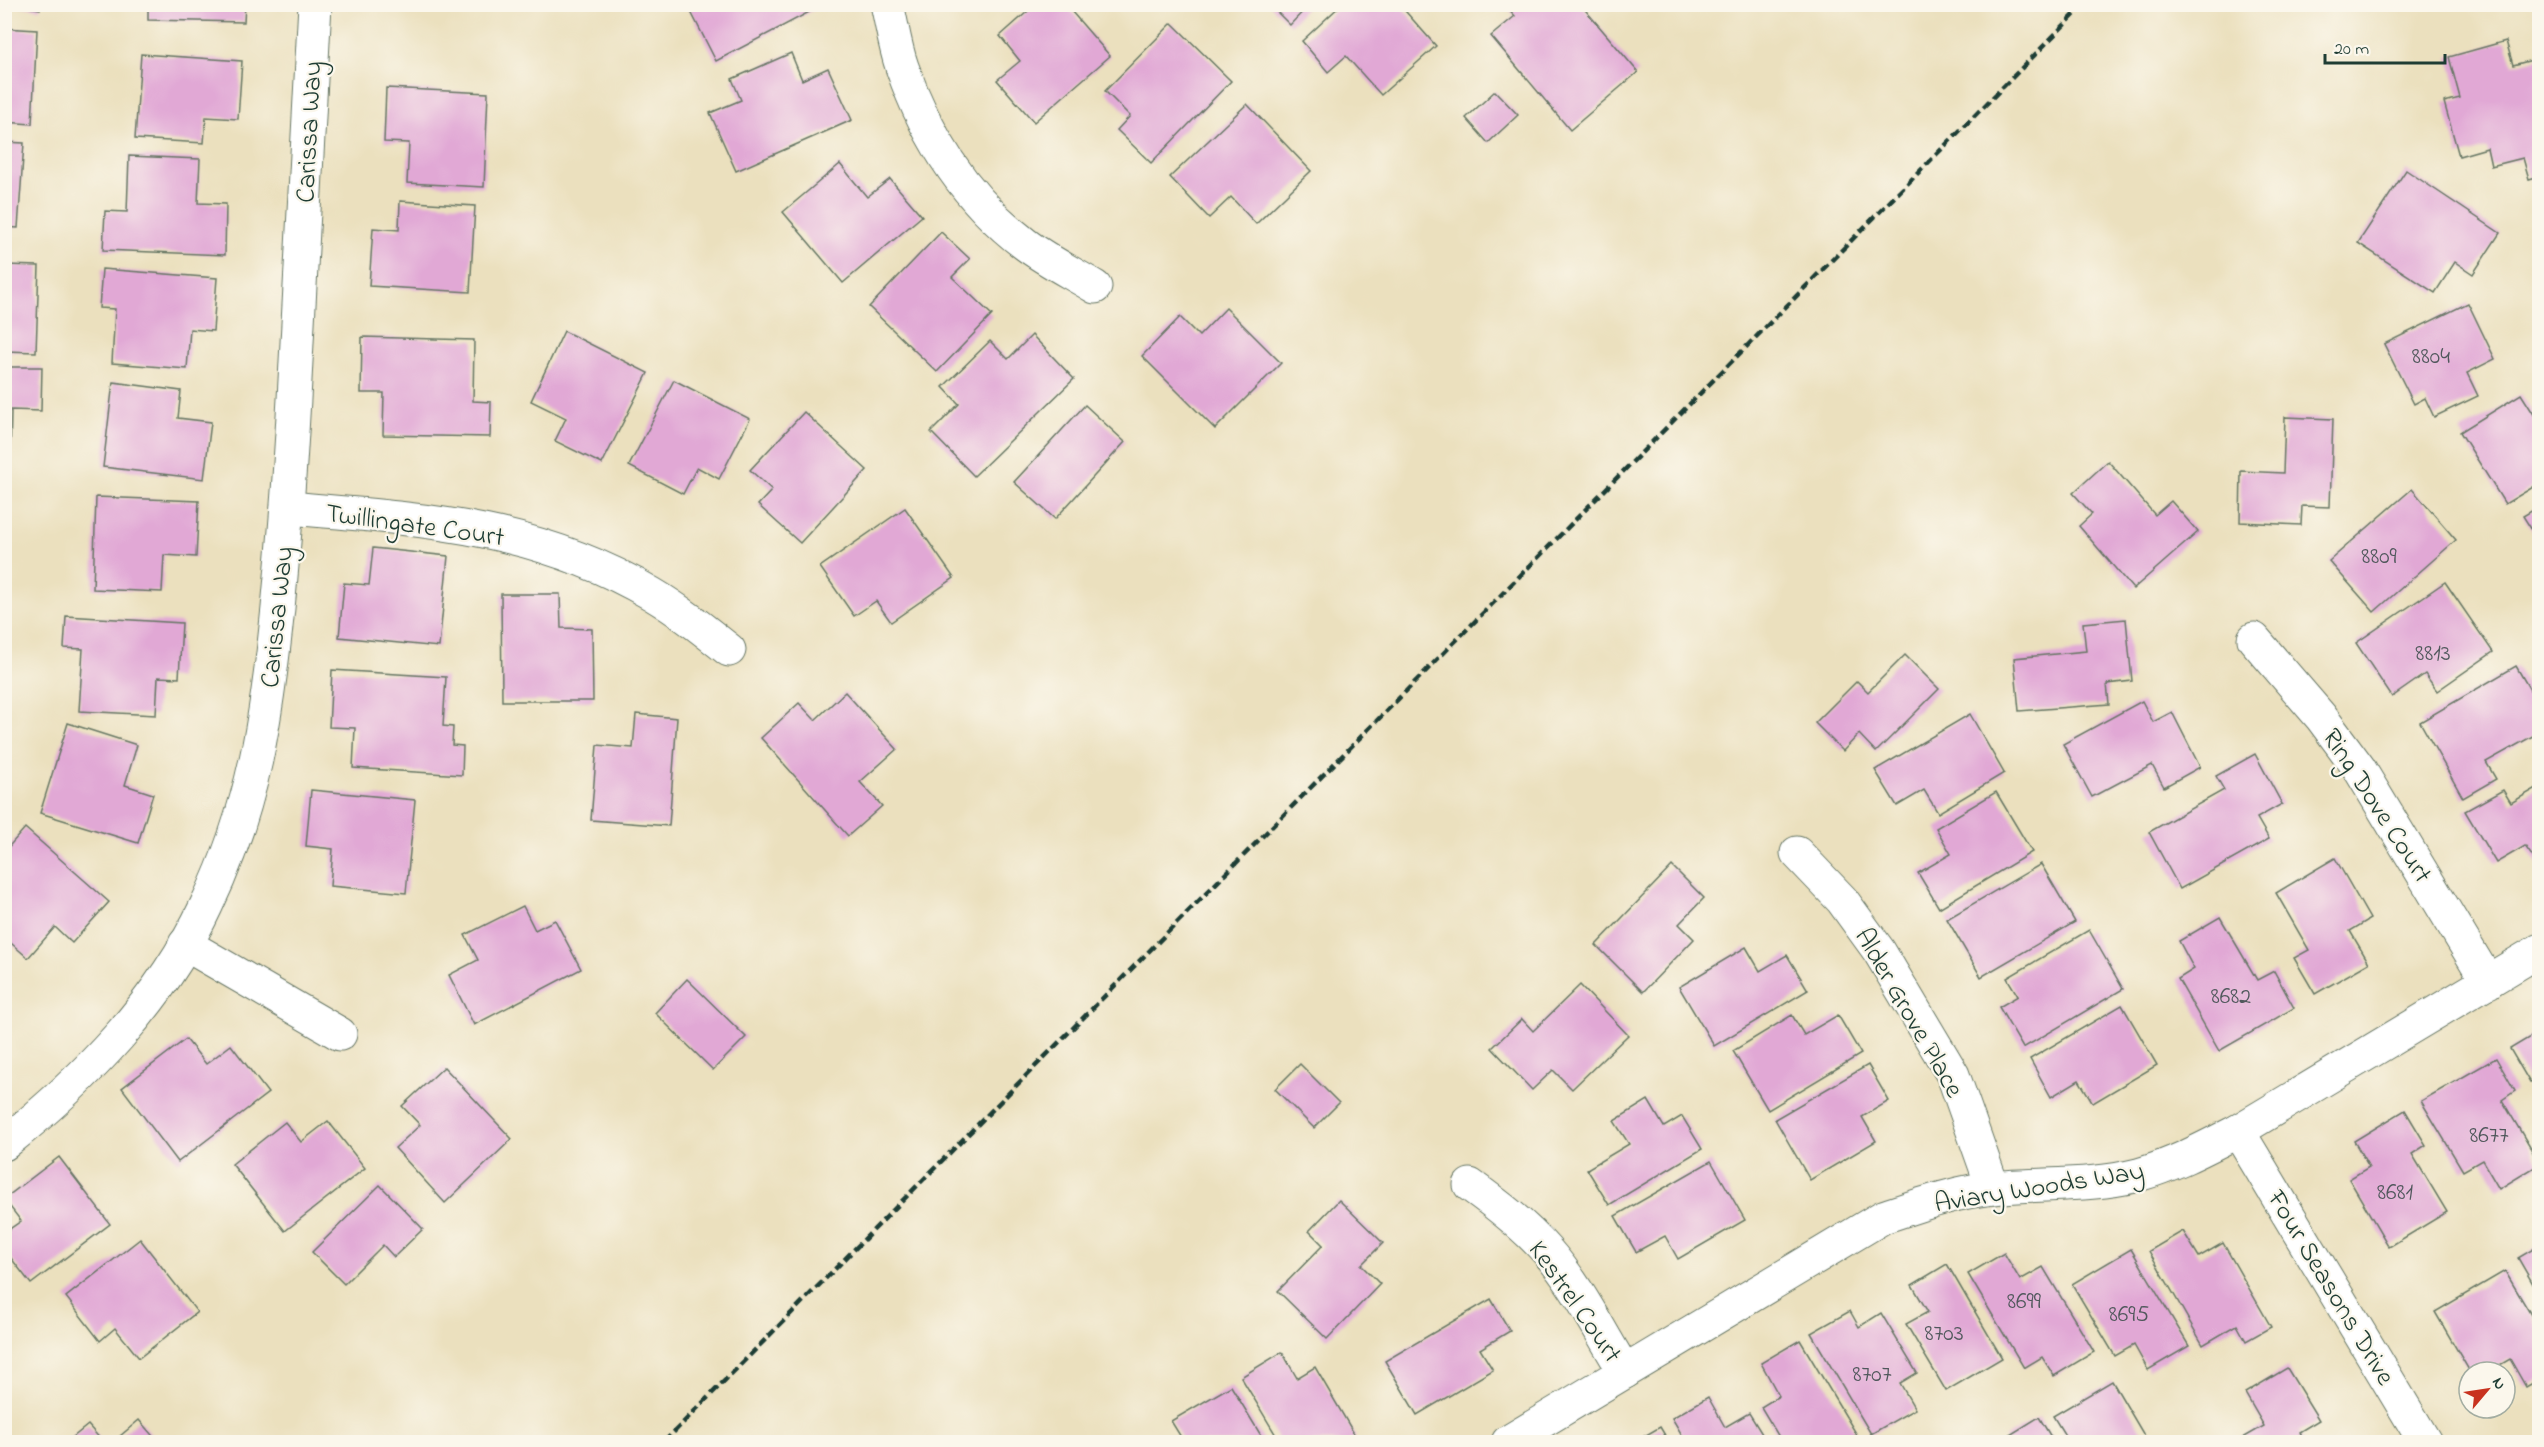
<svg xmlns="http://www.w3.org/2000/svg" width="2544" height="1447" font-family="'Indie Flower',sans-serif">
<rect width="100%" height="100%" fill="#fbf7ec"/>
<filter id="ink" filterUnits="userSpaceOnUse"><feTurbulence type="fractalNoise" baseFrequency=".0167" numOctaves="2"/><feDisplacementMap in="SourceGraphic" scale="12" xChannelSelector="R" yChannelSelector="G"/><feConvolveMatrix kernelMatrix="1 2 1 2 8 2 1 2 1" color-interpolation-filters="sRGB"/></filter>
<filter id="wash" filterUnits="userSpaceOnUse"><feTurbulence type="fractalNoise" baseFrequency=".008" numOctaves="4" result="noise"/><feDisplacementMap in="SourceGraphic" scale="24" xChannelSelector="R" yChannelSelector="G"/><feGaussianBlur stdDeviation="1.35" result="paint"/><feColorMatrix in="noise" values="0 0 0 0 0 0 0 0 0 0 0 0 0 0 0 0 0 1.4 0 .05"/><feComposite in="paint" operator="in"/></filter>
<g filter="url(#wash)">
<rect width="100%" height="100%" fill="#ebe0be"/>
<g id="blocks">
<g fill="#e1a8d5">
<path d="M6 4H40V9Z"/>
<path d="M148 4H245L244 22 148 20Z"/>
<path d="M687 4H815L817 8 716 61Z"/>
<path d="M1036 4H1065L1110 56 1034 122 997 80 1020 61 1000 36Z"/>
<path d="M1269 4H1310L1290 25Z"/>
<path d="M1342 4H1399L1436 46 1381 95 1346 56 1328 72 1302 41Z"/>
<path d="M1505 5H1581L1638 72 1570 130 1491 36 1515 16Z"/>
<path d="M1172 23 1231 81 1151 163 1117 130 1130 116 1105 91Z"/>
<path d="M4 28 37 30 32 124 4 122Z"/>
<path d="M2506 41 2513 65 2540 58V176L2529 179 2523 158 2491 166 2487 148 2459 156 2444 102 2460 98 2449 57Z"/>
<path d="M791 53 802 80 828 68 852 120 736 171 710 113 741 100 732 79Z"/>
<path d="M141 54 242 61 238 119 206 117 204 143 135 139Z"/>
<path d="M386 88 488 93 484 187 407 183 409 143 384 142Z"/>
<path d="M1495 91 1518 115 1488 143 1466 118Z"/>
<path d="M1247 104 1311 171 1256 224 1231 197 1209 218 1170 177Z"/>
<path d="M4 142 24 143 18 228 4 227Z"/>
<path d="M129 156 200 159 198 203 226 204 225 255 103 250 105 211 127 212Z"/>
<path d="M840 164 867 197 890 179 922 216 843 283 783 212Z"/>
<path d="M2406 170 2500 233 2473 274 2455 262 2435 293 2358 243Z"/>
<path d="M400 201 475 206 470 292 369 286 373 228 399 230Z"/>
<path d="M941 232 970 259 952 277 992 315 937 372 869 307Z"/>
<path d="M4 265 39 266 36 352 4 351Z"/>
<path d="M102 269 217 278 213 331 190 329 187 369 112 363 115 309 99 308Z"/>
<path d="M2468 303 2495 359 2467 373 2478 396 2434 417 2425 398 2414 404 2384 344Z"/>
<path d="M1226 308 1281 363 1215 429 1142 356 1180 317 1199 336Z"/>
<path d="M564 331 648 373 602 464 555 441 566 418 531 401Z"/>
<path d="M1032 335 1074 379 974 476 931 432 959 404 943 387 990 341 1008 359Z"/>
<path d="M362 337 474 340 473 401 491 402 490 437 383 435 384 393H361Z"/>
<path d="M4 367H42L41 411 11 410 10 459H4Z"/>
<path d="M674 380 750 419 719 479 697 467 683 494 629 466Z"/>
<path d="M113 382 181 391 178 418 211 422 204 479 103 467Z"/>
<path d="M2521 394 2540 424V483L2505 504 2460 432Z"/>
<path d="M1085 405 1125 442 1055 519 1014 482Z"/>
<path d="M804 412 867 470 800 543 758 505 772 490 750 470Z"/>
<path d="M2285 417 2333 419 2330 507 2302 506 2301 525 2240 522 2241 471 2283 473Z"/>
<path d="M2108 461 2155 515 2171 501 2198 532 2133 589 2079 526 2092 514 2073 493Z"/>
<path d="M2412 489 2456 540 2374 612 2329 561Z"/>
<path d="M96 497 199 501 196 557 164 555 162 592 93 589Z"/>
<path d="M2540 506V543L2523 516Z"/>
<path d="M905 508 954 578 891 622 876 601 854 616 820 567Z"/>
<path d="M373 548 448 556 439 647 339 637 344 583 369 585Z"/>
<path d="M2445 582 2493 652 2437 691 2425 674 2392 697 2356 643Z"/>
<path d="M501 594H560L561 628 592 629 593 701H502Z"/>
<path d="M66 616 182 623 179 678 158 677 156 715 79 711 83 649 64 648Z"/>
<path d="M2126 619 2132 681 2107 684 2109 704 2019 711 2014 658 2086 651 2083 623Z"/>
<path d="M1905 655 1939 689 1876 752 1859 734 1843 751 1815 723 1857 681 1868 692Z"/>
<path d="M2516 666 2540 707V732L2486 762 2496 779 2463 798 2420 722Z"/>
<path d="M332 670 446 677 443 726 453 727 452 745 463 746 462 775 353 768 355 728 329 727Z"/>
<path d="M845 692 897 749 860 782 882 806 848 836 761 738 799 703 815 720Z"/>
<path d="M2142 701 2153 722 2172 712 2200 767 2164 787 2152 765 2092 797 2063 744Z"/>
<path d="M636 714 677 718 669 826 591 820 597 745 633 748Z"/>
<path d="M1970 714 2004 773 1938 813 1924 790 1897 806 1875 770Z"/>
<path d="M68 723 137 745 125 785 153 794 138 843 40 813Z"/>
<path d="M2255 754 2282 804 2257 818 2269 839 2180 889 2149 832 2224 790 2216 776Z"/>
<path d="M2540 786V867L2525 846 2496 863 2465 811 2503 790 2511 803Z"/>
<path d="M311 790 415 800 406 893 330 886 333 849 306 846Z"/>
<path d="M1996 792 2032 852 1939 908 1918 873 1951 854 1936 828Z"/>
<path d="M25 828 109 902 72 943 55 927 28 958 4 937V852Z"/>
<path d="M2335 858 2370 919 2350 931 2369 963 2315 994 2294 958 2309 950 2276 893Z"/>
<path d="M2041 864 2075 922 1981 977 1947 919Z"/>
<path d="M1672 866 1704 898 1679 924 1694 939 1643 992 1596 945Z"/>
<path d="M523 906 535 930 555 920 581 969 474 1025 449 975 478 960 465 935Z"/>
<path d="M2220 917 2257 980 2274 971 2294 1008 2219 1051 2178 979 2194 969 2179 941Z"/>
<path d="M2089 930 2123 989 2023 1048 1999 1007 2018 996 2007 978Z"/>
<path d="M1746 947 1760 971 1787 955 1808 990 1714 1046 1679 987Z"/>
<path d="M687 979 746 1037 713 1070 655 1013Z"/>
<path d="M1580 985 1628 1035 1572 1089 1553 1070 1532 1090 1492 1048 1522 1019 1533 1031Z"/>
<path d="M2122 1005 2157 1065 2093 1103 2079 1080 2051 1097 2030 1059Z"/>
<path d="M1792 1015 1804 1035 1838 1015 1861 1054 1768 1110 1733 1051Z"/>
<path d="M2540 1031V1078L2530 1083 2510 1049Z"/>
<path d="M186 1039 206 1064 231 1045 268 1093 178 1162 122 1088Z"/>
<path d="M2496 1058 2515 1091 2502 1100 2540 1164 2499 1189 2482 1160 2463 1171 2421 1101Z"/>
<path d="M1300 1064 1339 1103 1314 1128 1275 1089Z"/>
<path d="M1868 1065 1889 1101 1862 1117 1876 1141 1810 1180 1775 1119Z"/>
<path d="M444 1067 512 1139 445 1203 395 1148 420 1125 402 1106Z"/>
<path d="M1648 1100 1664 1127 1682 1116 1702 1149 1609 1205 1587 1169 1629 1144 1614 1121Z"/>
<path d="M2405 1110 2426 1145 2412 1154 2447 1212 2389 1247 2349 1179 2369 1167 2354 1141Z"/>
<path d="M328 1121 365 1168 285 1231 232 1164 285 1122 301 1142Z"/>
<path d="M59 1157 110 1224 31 1284 4 1249V1233L21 1221 4 1199Z"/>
<path d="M1711 1161 1745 1220 1678 1259 1665 1236 1636 1252 1615 1216Z"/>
<path d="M380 1185 423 1229 394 1257 383 1245 344 1284 312 1252Z"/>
<path d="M1339 1200 1383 1243 1361 1265 1380 1284 1327 1339 1278 1291 1323 1245 1309 1231Z"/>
<path d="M2183 1231 2199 1257 2223 1243 2271 1327 2246 1341 2237 1325 2203 1345 2149 1251Z"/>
<path d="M140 1239 197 1312 139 1358 115 1328 100 1341 66 1297Z"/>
<path d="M2540 1245V1296L2518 1258Z"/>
<path d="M2131 1249 2189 1346 2148 1370 2134 1345 2115 1356 2072 1284Z"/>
<path d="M2004 1253 2020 1280 2043 1267 2094 1352 2054 1376 2042 1357 2024 1368 1968 1274Z"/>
<path d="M1947 1264 2002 1358 1946 1391 1906 1324 1928 1312 1912 1285Z"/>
<path d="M2505 1271 2540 1330V1379L2526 1387 2510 1359 2488 1372H2470L2435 1312Z"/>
<path d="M1491 1299 1510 1331 1480 1349 1493 1370 1417 1415 1385 1361Z"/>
<path d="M1850 1311 1859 1327 1881 1313 1917 1373 1900 1383 1915 1409 1871 1434 1811 1333Z"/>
<path d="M1800 1340 1857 1435 1844 1442H1782L1761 1407 1779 1396 1761 1363Z"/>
<path d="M1282 1352 1297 1378 1315 1367 1356 1437 1347 1442H1280L1241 1377Z"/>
<path d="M2287 1368 2319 1420 2299 1432 2305 1442H2236L2264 1426 2245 1393Z"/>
<path d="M2112 1381 2148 1442H2069L2053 1416Z"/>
<path d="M1231 1386 1265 1442H1184L1171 1421Z"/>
<path d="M1708 1397 1725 1427 1749 1413 1767 1442H1686L1672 1418Z"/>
<path d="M2039 1417 2054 1442H2007L2005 1438Z"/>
<path d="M139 1420 158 1442H113Z"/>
<path d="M88 1425 103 1442H67Z"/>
<path d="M1660 1427 1669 1442H1634Z"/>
</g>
</g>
</g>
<g filter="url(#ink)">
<use href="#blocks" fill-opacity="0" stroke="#667664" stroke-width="1.5"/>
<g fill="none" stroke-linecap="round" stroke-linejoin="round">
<g stroke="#667664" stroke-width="35">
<g id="minor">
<path d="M887 4C892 25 895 47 902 67 926 136 966 199 1025 244 1046 260 1072 273 1095 287"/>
<path d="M288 508C418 519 535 525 652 594 679 610 704 630 729 650"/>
<path d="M2254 639 2321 717 2359 768 2488 982"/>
<path d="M1797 853 1842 900 1879 951 1953 1075 1993 1188"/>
<path d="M185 944 340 1034"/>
<path d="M2238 1131 2425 1442"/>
<path d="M4 1144C86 1078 161 1002 206 906 254 807 267 716 278 608 285 538 290 469 294 399 301 267 308 136 315 4"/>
<path d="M1470 1185C1498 1205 1524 1225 1547 1251 1578 1286 1600 1332 1625 1372"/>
<path d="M1508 1442 1883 1217C1919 1205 1955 1192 1993 1188 2042 1183 2090 1187 2138 1175 2173 1165 2205 1148 2238 1131L2540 950"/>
</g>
</g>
<use href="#minor" stroke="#fff" stroke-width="33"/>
<path stroke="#1f3d34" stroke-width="4.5" stroke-dasharray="9 4.5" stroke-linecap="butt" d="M664 1442 2085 4"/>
</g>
</g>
<g text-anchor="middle" stroke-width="4.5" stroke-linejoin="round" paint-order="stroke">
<g font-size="24" fill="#50585c">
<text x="2431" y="363">8804</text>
<text x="2379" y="563">8809</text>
<text x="2433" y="660">8813</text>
<text x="2231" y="1003">8682</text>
<text x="2489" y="1142">8677</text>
<text x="2395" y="1199">8681</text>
<text x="2024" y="1308">8699</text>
<text x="2129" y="1321">8695</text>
<text x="1944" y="1340">8703</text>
<text x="1872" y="1381">8707</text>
</g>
<g font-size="27" fill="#1f3d34" stroke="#fbf7ec">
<text transform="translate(308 132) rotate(-87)" y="9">Carissa Way</text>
<text transform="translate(415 524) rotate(8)" y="9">Twillingate Court</text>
<text transform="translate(276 617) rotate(-84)" y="9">Carissa Way</text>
<text transform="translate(2378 805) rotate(57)" y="9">Ring Dove Court</text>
<text transform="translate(1910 1012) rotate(60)" y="9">Alder Grove Place</text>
<text transform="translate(2039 1186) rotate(-9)" y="9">Aviary Woods Way</text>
<text transform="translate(2332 1287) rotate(59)" y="9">Four Seasons Drive</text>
<text transform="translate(1576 1301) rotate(55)" y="9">Kestrel Court</text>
</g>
</g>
<rect width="2544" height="1447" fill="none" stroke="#fbf7ec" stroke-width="24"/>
<g transform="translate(2487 1390) rotate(61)"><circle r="28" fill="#fbf7ec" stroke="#a3ada2" stroke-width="1.5"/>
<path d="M0-4.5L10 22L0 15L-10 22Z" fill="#c8321e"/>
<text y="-9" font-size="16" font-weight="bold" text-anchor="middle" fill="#1f3d34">N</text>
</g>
<path d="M2325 54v9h120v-9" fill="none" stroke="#1f3d34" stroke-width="3"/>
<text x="2334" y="54" font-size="18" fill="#1f3d34" stroke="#fbf7ec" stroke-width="4.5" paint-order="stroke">20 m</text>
</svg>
